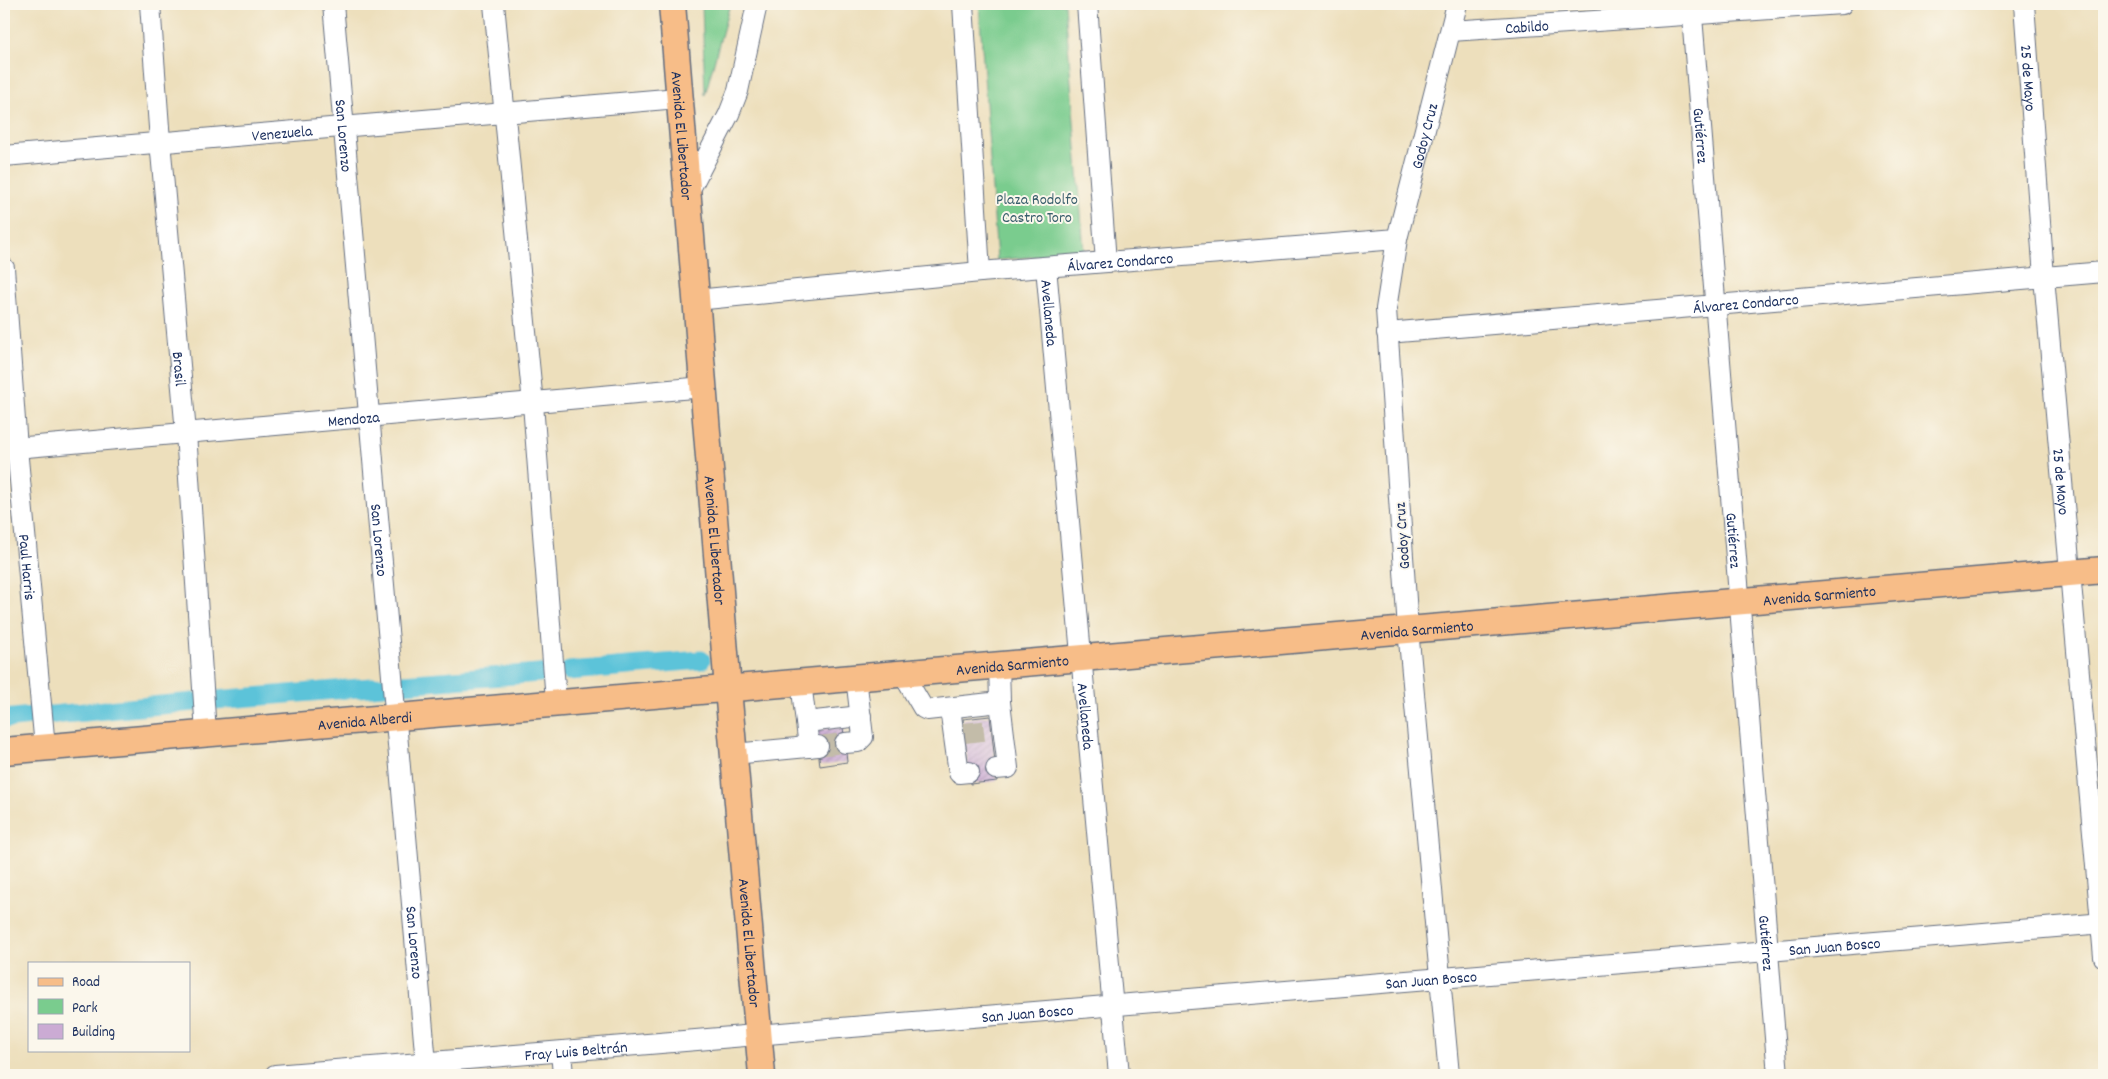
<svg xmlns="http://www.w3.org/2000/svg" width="2108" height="1079" font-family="Dekko,sans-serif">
<defs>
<pattern id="building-hatch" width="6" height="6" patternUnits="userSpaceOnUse" patternTransform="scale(1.25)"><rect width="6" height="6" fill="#cbabd4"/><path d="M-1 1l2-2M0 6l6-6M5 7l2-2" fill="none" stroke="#a48caf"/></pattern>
</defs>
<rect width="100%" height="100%" fill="#fbf7ec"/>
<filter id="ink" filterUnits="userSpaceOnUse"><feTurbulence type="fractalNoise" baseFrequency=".02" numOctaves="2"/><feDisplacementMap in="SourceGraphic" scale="10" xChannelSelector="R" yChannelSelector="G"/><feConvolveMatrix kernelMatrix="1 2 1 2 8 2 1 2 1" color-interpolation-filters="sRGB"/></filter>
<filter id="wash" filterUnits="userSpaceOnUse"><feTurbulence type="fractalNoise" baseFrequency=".0096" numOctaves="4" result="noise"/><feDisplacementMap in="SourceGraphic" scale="20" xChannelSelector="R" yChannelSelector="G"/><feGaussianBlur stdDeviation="1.12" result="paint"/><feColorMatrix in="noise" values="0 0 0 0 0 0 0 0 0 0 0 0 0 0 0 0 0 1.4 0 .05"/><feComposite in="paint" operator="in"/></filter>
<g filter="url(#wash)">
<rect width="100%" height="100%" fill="#eddfbc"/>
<g fill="#7acc8e" stroke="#4a7e76">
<path d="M702 4H730L705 95Z"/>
<path d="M979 4H1065L1084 252 997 260Z"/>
</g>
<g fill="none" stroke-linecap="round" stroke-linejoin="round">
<g stroke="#5cc3d9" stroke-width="19">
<path d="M569 671 701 660"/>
<path d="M403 684 539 673"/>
<path d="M215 700 383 686"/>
<path d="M52 715 194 702"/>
<path d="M4 719 32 716"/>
</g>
</g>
<g id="blocks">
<g fill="url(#building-hatch)">
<path d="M990 716 997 781 970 784 963 719Z"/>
<path d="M843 727 847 762 820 766 816 730Z"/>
</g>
</g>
</g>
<g filter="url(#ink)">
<use href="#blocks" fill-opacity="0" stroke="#646d7f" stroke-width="1"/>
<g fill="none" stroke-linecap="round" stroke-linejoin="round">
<g stroke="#c3bca9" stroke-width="20" stroke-dasharray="20 10" stroke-linecap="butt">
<path d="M964 733 991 730"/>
<path d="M818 746 845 743"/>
</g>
<g stroke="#646d7f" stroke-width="22">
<g id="minor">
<path id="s1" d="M150 4 160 141 186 433 206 733"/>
<path id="s2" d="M333 4 427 1075"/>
<path d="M494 4 533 404 556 701"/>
<path d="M963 4 980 272"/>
<path d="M1087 4 1106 262"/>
<path id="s3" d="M1691 4 1778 1075"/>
<path id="s4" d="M2024 4 2044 277 2104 957"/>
<path id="s5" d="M1451 31 1842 4"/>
<path id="s6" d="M4 156 678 98"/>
<path d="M688 193 729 114 738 91 757 4"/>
<path id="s7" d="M1046 267 1119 1075"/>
<path id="s8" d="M4 268 17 448 45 747"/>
<path id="s9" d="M696 300 980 272 1397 239"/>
<path id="s10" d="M1387 333 2104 272"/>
<path id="s11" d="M4 449 704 387"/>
<path d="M903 674 923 708 927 710 1000 702"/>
<path d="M801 682 809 747"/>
<path d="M950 708 959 773 969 772"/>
<path d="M806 722 861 716"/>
<path d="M845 743 858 742 863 737 856 677"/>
<path d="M734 754 818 746"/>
<path d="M996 769 1008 768 1000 702 999 664"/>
<path d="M561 1052 563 1075"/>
<path id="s12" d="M275 1075 2104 923"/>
<path id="s13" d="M1449 1075 1408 629 1386 309 1397 239 1457 4"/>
</g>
</g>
<g stroke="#646d7f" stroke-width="29">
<g id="major">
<path id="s14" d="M672 4 728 689 762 1075"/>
<path id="s15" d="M4 751 2104 570"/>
</g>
</g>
<use href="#minor" stroke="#fff" stroke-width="20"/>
<use href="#major" stroke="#f7bd88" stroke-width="26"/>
</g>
</g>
<g text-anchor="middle" stroke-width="4" stroke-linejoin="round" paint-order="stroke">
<g font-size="16" fill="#1b2f5e" stroke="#fbf7ec">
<text dy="6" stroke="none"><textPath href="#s5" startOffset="76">Cabildo</textPath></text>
<text dy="6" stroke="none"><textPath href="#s4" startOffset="74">25 de Mayo</textPath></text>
<text dy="6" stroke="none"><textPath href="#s6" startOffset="279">Venezuela</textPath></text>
<text dy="6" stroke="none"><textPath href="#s2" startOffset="132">San Lorenzo</textPath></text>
<text dy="6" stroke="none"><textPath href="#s14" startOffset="132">Avenida El Libertador</textPath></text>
<text dy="6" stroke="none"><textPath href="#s13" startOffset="946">Godoy Cruz</textPath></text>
<text dy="6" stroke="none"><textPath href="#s3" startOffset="132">Gutiérrez</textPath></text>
<text dy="6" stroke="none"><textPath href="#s9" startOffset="426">Álvarez Condarco</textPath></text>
<text dy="6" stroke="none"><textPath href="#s10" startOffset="360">Álvarez Condarco</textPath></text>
<text dy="6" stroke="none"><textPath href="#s7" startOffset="46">Avellaneda</textPath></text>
<text dy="6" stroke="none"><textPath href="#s1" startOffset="366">Brasil</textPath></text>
<text dy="6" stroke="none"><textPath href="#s11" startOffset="351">Mendoza</textPath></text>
<text dy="6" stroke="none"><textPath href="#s4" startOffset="479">25 de Mayo</textPath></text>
<text transform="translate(1401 536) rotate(-94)" y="6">Godoy Cruz</text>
<text dy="6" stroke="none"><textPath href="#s2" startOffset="538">San Lorenzo</textPath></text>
<text dy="6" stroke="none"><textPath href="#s14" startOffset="538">Avenida El Libertador</textPath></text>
<text dy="6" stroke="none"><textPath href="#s3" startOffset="538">Gutiérrez</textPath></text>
<text dy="6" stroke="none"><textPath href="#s8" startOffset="300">Paul Harris</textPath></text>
<text dy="6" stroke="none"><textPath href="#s15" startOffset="1822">Avenida Sarmiento</textPath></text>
<text dy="6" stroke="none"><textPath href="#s15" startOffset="1418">Avenida Sarmiento</textPath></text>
<text dy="6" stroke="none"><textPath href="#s15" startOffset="1012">Avenida Sarmiento</textPath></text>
<text dy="6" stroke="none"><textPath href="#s7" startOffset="451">Avellaneda</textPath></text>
<text dy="6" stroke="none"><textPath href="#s15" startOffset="362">Avenida Alberdi</textPath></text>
<text dy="6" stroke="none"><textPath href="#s2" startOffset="942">San Lorenzo</textPath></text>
<text dy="6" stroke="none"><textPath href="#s14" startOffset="942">Avenida El Libertador</textPath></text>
<text dy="6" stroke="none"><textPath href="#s3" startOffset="942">Gutiérrez</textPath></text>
<text dy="6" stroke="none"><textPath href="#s12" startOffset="1565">San Juan Bosco</textPath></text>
<text dy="6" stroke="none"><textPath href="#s12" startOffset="1160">San Juan Bosco</textPath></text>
<text dy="6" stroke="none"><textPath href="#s12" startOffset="755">San Juan Bosco</textPath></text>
<text dy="6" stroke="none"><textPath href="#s12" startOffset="302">Fray Luis Beltrán</textPath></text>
</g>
<g font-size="16" fill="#385e6c" stroke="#fbf7ec">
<text x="1037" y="204">Plaza Rodolfo<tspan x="1037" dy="18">Castro Toro</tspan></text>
</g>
</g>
<rect width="2108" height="1079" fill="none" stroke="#fbf7ec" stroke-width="20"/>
<rect x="28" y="962" width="162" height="90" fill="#fbf7ec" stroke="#a1a7b3"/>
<rect x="38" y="978" width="25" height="8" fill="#f7bd88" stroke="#a1a7b3"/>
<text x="72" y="986" font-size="15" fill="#1b2f5e">Road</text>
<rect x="38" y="999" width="25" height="15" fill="#7acc8e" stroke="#a1a7b3"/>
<text x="72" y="1012" font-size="15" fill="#1b2f5e">Park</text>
<rect x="38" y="1024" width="25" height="15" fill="#cbabd4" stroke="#a1a7b3"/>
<text x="72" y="1036" font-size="15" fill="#1b2f5e">Building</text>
</svg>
